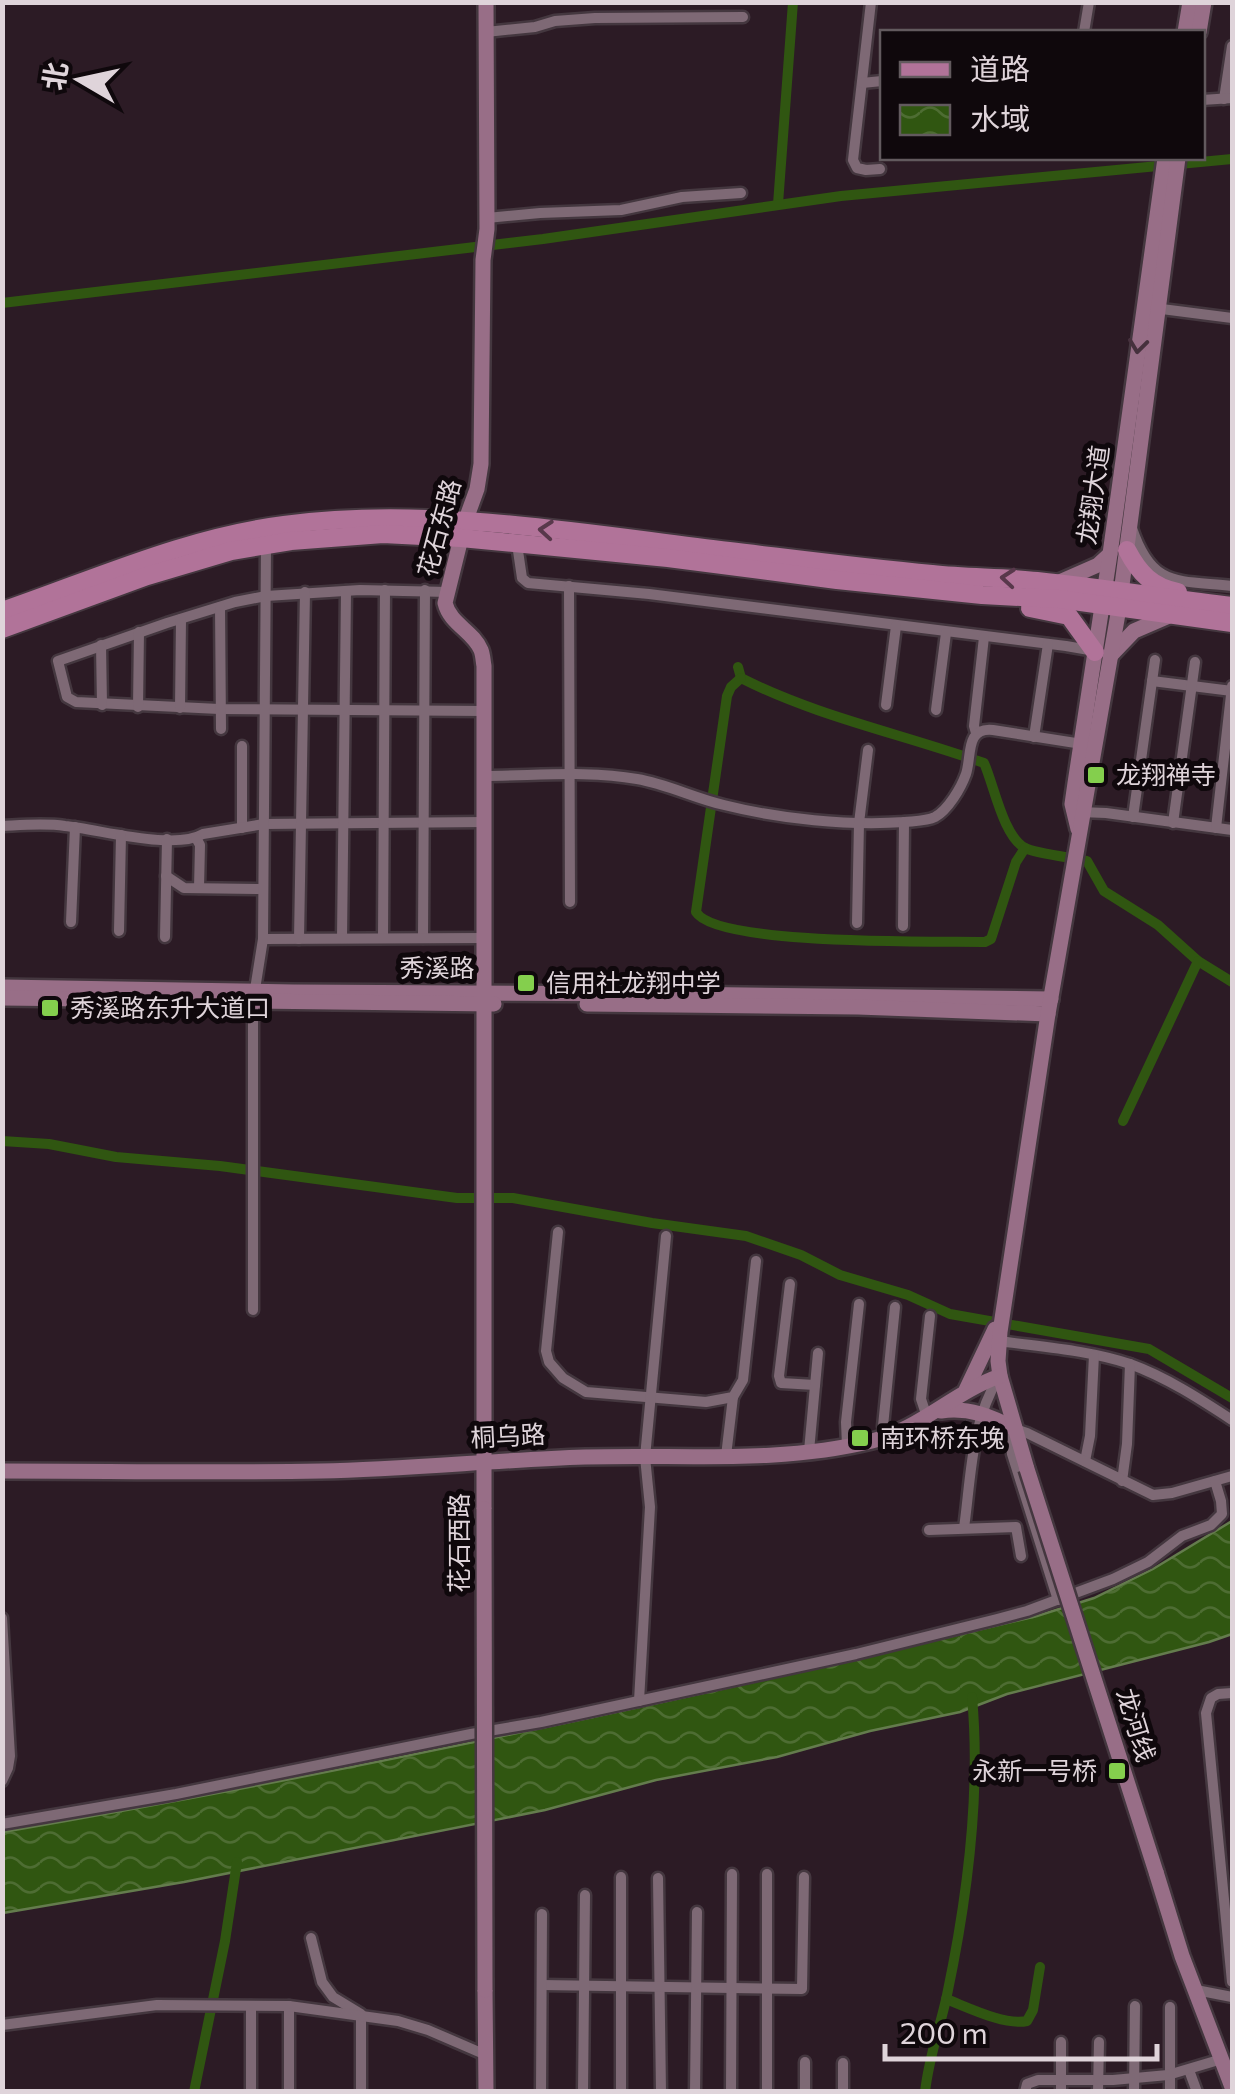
<svg xmlns="http://www.w3.org/2000/svg" width="1235" height="2094" font-family="Commissioner,'Noto Sans SC',sans-serif">
<defs>
<pattern id="water-waves" width="16" height="10" patternUnits="userSpaceOnUse" patternTransform="scale(2.5)"><rect width="16" height="10" fill="#305611"/><path d="M0 5q4-4 8 0t8 0" fill="none" stroke="#4e6d33"/></pattern>
</defs>
<rect width="100%" height="100%" fill="#2c1b25"/>
<path fill="url(#water-waves)" stroke="#647c4d" stroke-width="2.5" d="M1232 1521V1634L1209 1642 1007 1694 960 1712 870 1731 777 1757 656 1780 545 1810 184 1882 3 1913V1832C350 1772 694 1698 1037 1616L1094 1598 1153 1569Z"/>
<g fill="none" stroke-linecap="round" stroke-linejoin="round">
<g stroke="#305611" stroke-width="10">
<path d="M778 204 793 2"/>
<path d="M2 303 543 239 841 196 1232 159"/>
<path d="M738 667 741 678C818 717 903 734 984 763 994 785 1003 836 1025 848 1034 853 1074 858 1087 861L1104 891 1158 925 1198 961 1232 982"/>
<path d="M741 678 731 687 727 696 696 912C716 946 939 941 985 942L991 939 1016 862 1025 848"/>
<path d="M1123 1121 1198 961"/>
<path d="M2 1141 49 1144 116 1157 220 1166 457 1198H513L652 1223 746 1236 801 1255 840 1275 908 1295 950 1314 1149 1349 1232 1398"/>
<path d="M946 1999C967 2007 1005 2026 1027 2021L1033 2010 1040 1967"/>
<path d="M194 2092 225 1941 237 1862"/>
<path d="M925 2092C929 2056 940 2028 947 1995 967 1900 981 1794 972 1697"/>
</g>
<g stroke="#44373f" stroke-width="15">
<g id="street">
<path d="M871 2 853 160 857 168 866 170 880 169"/>
<path d="M486 32 535 27 555 21 595 18 743 17"/>
<path d="M1084 32 1089 2"/>
<path d="M862 83 882 81"/>
<path d="M1224 99 1232 46"/>
<path d="M1202 100 1232 98"/>
<path d="M487 218 540 213 621 210 682 197 741 193"/>
<path d="M1154 308 1232 318"/>
<path d="M1132 528C1152 588 1177 580 1232 586"/>
<path d="M517 544 522 578 528 583 649 594 1066 646 1095 651"/>
<path d="M569 586 570 902"/>
<path d="M448 592 360 590 266 596 235 602 167 623 58 661 67 697 76 702 219 709 484 711"/>
<path d="M220 607 221 729"/>
<path d="M101 645 102 705"/>
<path d="M1152 681 1232 691"/>
<path d="M886 705 896 626"/>
<path d="M138 707 139 632"/>
<path d="M180 708 181 619"/>
<path d="M936 710 946 633"/>
<path d="M976 733 974 726 984 637"/>
<path d="M1034 737 1048 644"/>
<path d="M242 746V828"/>
<path d="M484 776C534 776 588 770 637 779 667 784 694 798 724 805 780 819 848 826 905 822 914 821 927 821 935 817 948 810 961 788 966 774 972 756 965 727 993 730L1082 744"/>
<path d="M1080 812 1106 813 1232 830"/>
<path d="M1133 817 1155 660"/>
<path d="M1173 823 1195 662"/>
<path d="M2 826C23 825 45 823 65 826 99 829 174 851 203 834L264 824 485 822"/>
<path d="M1216 828 1232 686"/>
<path d="M196 838 200 845 199 888"/>
<path d="M166 876 184 888 263 889"/>
<path d="M71 922 75 827"/>
<path d="M857 923 859 823 868 750"/>
<path d="M903 926 904 822"/>
<path d="M119 931 121 835"/>
<path d="M165 937 167 839"/>
<path d="M342 938 346 591"/>
<path d="M383 938 385 590"/>
<path d="M423 938 425 590"/>
<path d="M263 939 485 938"/>
<path d="M299 939 305 592"/>
<path d="M558 1232 546 1351 549 1362 563 1378 586 1392 706 1402 733 1397 743 1380 756 1261"/>
<path d="M790 1284 779 1376 781 1383 815 1385"/>
<path d="M253 1310V1002L263 939 266 545"/>
<path d="M999 1341C1042 1347 1088 1350 1130 1364 1166 1377 1200 1399 1232 1420"/>
<path d="M927 1417 921 1399 930 1316"/>
<path d="M885 1437 883 1426 895 1307"/>
<path d="M847 1446 846 1422 859 1304"/>
<path d="M809 1451 818 1353"/>
<path d="M726 1456 733 1397"/>
<path d="M1085 1461 1090 1436 1094 1355"/>
<path d="M1122 1481 1127 1444 1130 1364"/>
<path d="M964 1528C971 1478 971 1421 999 1377"/>
<path d="M929 1530 1016 1527 1021 1556"/>
<path d="M1058 1600 1012 1454 1010 1435 1015 1429 1027 1433 1153 1495 1172 1493 1232 1476"/>
<path d="M2 1618 10 1756 8 1768 2 1781"/>
<path d="M1232 1693 1218 1694 1211 1698 1206 1713 1232 1982"/>
<path d="M639 1701 650 1507 645 1457 666 1236"/>
<path d="M2 1824 176 1794 471 1734 541 1722 856 1654 997 1619 1027 1611 1113 1579 1148 1562 1182 1536 1211 1525 1222 1514 1221 1501 1215 1481"/>
<path d="M658 1878 661 2092"/>
<path d="M311 1938 322 1982 333 1997 361 2014V2092"/>
<path d="M542 1985 802 1989 804 1877"/>
<path d="M1196 1990 1232 1997"/>
<path d="M251 2006V2092"/>
<path d="M289 2006V2092"/>
<path d="M1170 2007V2092"/>
<path d="M2 2025 157 2005 289 2006 398 2021 428 2030 486 2055"/>
<path d="M1061 2042V2092"/>
<path d="M805 2062V2092"/>
<path d="M1189 2070 1197 2092"/>
<path d="M541 2092 542 1914"/>
<path d="M583 2092 585 1895"/>
<path d="M621 2092V1877"/>
<path d="M695 2092 697 1912"/>
<path d="M731 2092 732 1874"/>
<path d="M767 2092V1874"/>
<path d="M843 2092V2063"/>
<path d="M1025 2092 1027 2084 1038 2080H1113L1168 2075 1222 2059"/>
<path d="M1098 2092 1099 2042"/>
<path d="M1134 2092 1135 2006"/>
</g>
</g>
<g stroke="#44373f" stroke-width="20">
<g id="secondary">
<path d="M1185 32 1190 2"/>
<path d="M1199 32 1204 2"/>
<path d="M1057 583 1098 565 1110 554"/>
<path d="M1111 655 1134 631 1171 615"/>
<path d="M1078 829 1072 804 1075 783 1110 554 1165 158"/>
<path d="M2 987 293 992 672 994 1051 999"/>
<path d="M2 998 494 1004"/>
<path d="M587 1004 858 1007 1048 1014"/>
<path d="M966 1390 995 1329"/>
<path d="M941 1411C969 1407 991 1416 1015 1429"/>
<path d="M1027 1469 1000 1376 998 1361 1000 1332 1048 1014 1119 608 1178 158"/>
<path d="M2 1471C109 1471 215 1473 321 1471 409 1469 497 1460 585 1457 680 1454 779 1464 872 1441 920 1429 954 1392 1000 1376"/>
<path d="M484 1509V666C483 661 483 655 481 650 473 631 450 624 445 603L465 522 477 489 481 464 483 260 487 229 486 2"/>
<path d="M1156 1872 1182 1956 1232 2087"/>
<path d="M485 1990 486 2092"/>
</g>
</g>
<g stroke="#44373f" stroke-width="22">
<g id="primary">
<path d="M1127 550C1139 573 1152 587 1178 592"/>
<path d="M1030 608 1069 616 1095 652"/>
<path d="M2 611C95 579 187 537 284 525 429 505 585 534 729 551 796 559 864 568 932 574 967 578 1002 577 1037 581 1103 588 1167 598 1232 606"/>
<path d="M2 629 147 576 231 551 291 541 383 534 461 538 668 558 837 580 982 595 1059 599 1232 623"/>
</g>
</g>
<use href="#street" stroke="#7e6975" stroke-width="10"/>
<use href="#secondary" stroke="#986e87" stroke-width="15"/>
<use href="#primary" stroke="#b17399" stroke-width="18"/>
<g stroke="#44373f" stroke-width="20" stroke-linecap="butt">
<g id="secondary-bridge">
<path d="M1027 1469 1156 1872"/>
<path d="M484 1509 485 1990"/>
</g>
</g>
<use href="#secondary-bridge" stroke="#986e87" stroke-width="15"/>
</g>
<defs><path id="oneway-chevron" d="M-2-3.5L2.5 0L-2 3.5" fill="none" stroke-width="1.6" stroke-linecap="round" stroke-linejoin="round" transform="scale(2.5)"/></defs>
<use stroke="#46313d" href="#oneway-chevron" transform="translate(1138 346) rotate(97)"/>
<g stroke="#58384b">
<use href="#oneway-chevron" transform="translate(546 530) rotate(-175)"/>
<use href="#oneway-chevron" transform="translate(1008 578) rotate(-175)"/>
</g>
<g fill="#84cf4d" stroke="#0f080c" stroke-width="4">
<rect x="1086" y="765" width="20" height="20" rx="5"/>
<rect x="516" y="973" width="20" height="20" rx="5"/>
<rect x="40" y="998" width="20" height="20" rx="5"/>
<rect x="850" y="1428" width="20" height="20" rx="5"/>
<rect x="1107" y="1761" width="20" height="20" rx="5"/>
</g>
<g text-anchor="middle" stroke-width="10" stroke-linejoin="round" paint-order="stroke">
<g font-size="25" fill="#dfd4da" stroke="#0f080c">
<text transform="translate(1093 495) rotate(-82)" y="9">龙翔大道</text>
<text transform="translate(439 528) rotate(-75)" y="9">花石东路</text>
<text x="437" y="977">秀溪路</text>
<text transform="translate(508 1436) rotate(-3)" y="9">桐乌路</text>
<text transform="translate(459 1543) rotate(-90)" y="9">花石西路</text>
<text transform="translate(1136 1725) rotate(73)" y="9">龙河线</text>
</g>
<g font-size="25" fill="#dfd4da" stroke="#0f080c" text-anchor="start">
<text x="1116" y="784">龙翔禅寺</text>
<text x="546" y="992">信用社龙翔中学</text>
<text x="70" y="1017">秀溪路东升大道口</text>
<text x="880" y="1447">南环桥东堍</text>
<text x="1097" y="1780" text-anchor="end">永新一号桥</text>
</g>
</g>
<rect width="1235" height="2094" fill="none" stroke="#dfd4da" stroke-width="10"/>
<rect x="880" y="30" width="325" height="130" fill="#0f080c" stroke="#625a5e" stroke-width="2.5"/>
<rect x="900" y="62" width="50" height="15" fill="#b17399" stroke="#625a5e" stroke-width="2.5"/>
<text x="970" y="80" font-size="30" fill="#dfd4da">道路</text>
<rect x="900" y="105" width="50" height="30" fill="url(#water-waves)" stroke="#625a5e" stroke-width="2.5"/>
<text x="970" y="130" font-size="30" fill="#dfd4da">水域</text>
<g transform="translate(80 80) rotate(279)" stroke="#0f080c" stroke-width="8" paint-order="stroke">
<path d="M0-8L18 38L0 25L-18 38Z" fill="#dfd4da"/>
<text y="-15" font-size="28" font-weight="bold" text-anchor="middle" fill="#dfd4da">北</text>
</g>
<path d="M885 2044v15h272v-15" fill="none" stroke="#dfd4da" stroke-width="5"/>
<text x="900" y="2044" font-size="30" fill="#dfd4da" stroke="#0f080c" stroke-width="8" paint-order="stroke">200 m</text>
</svg>
